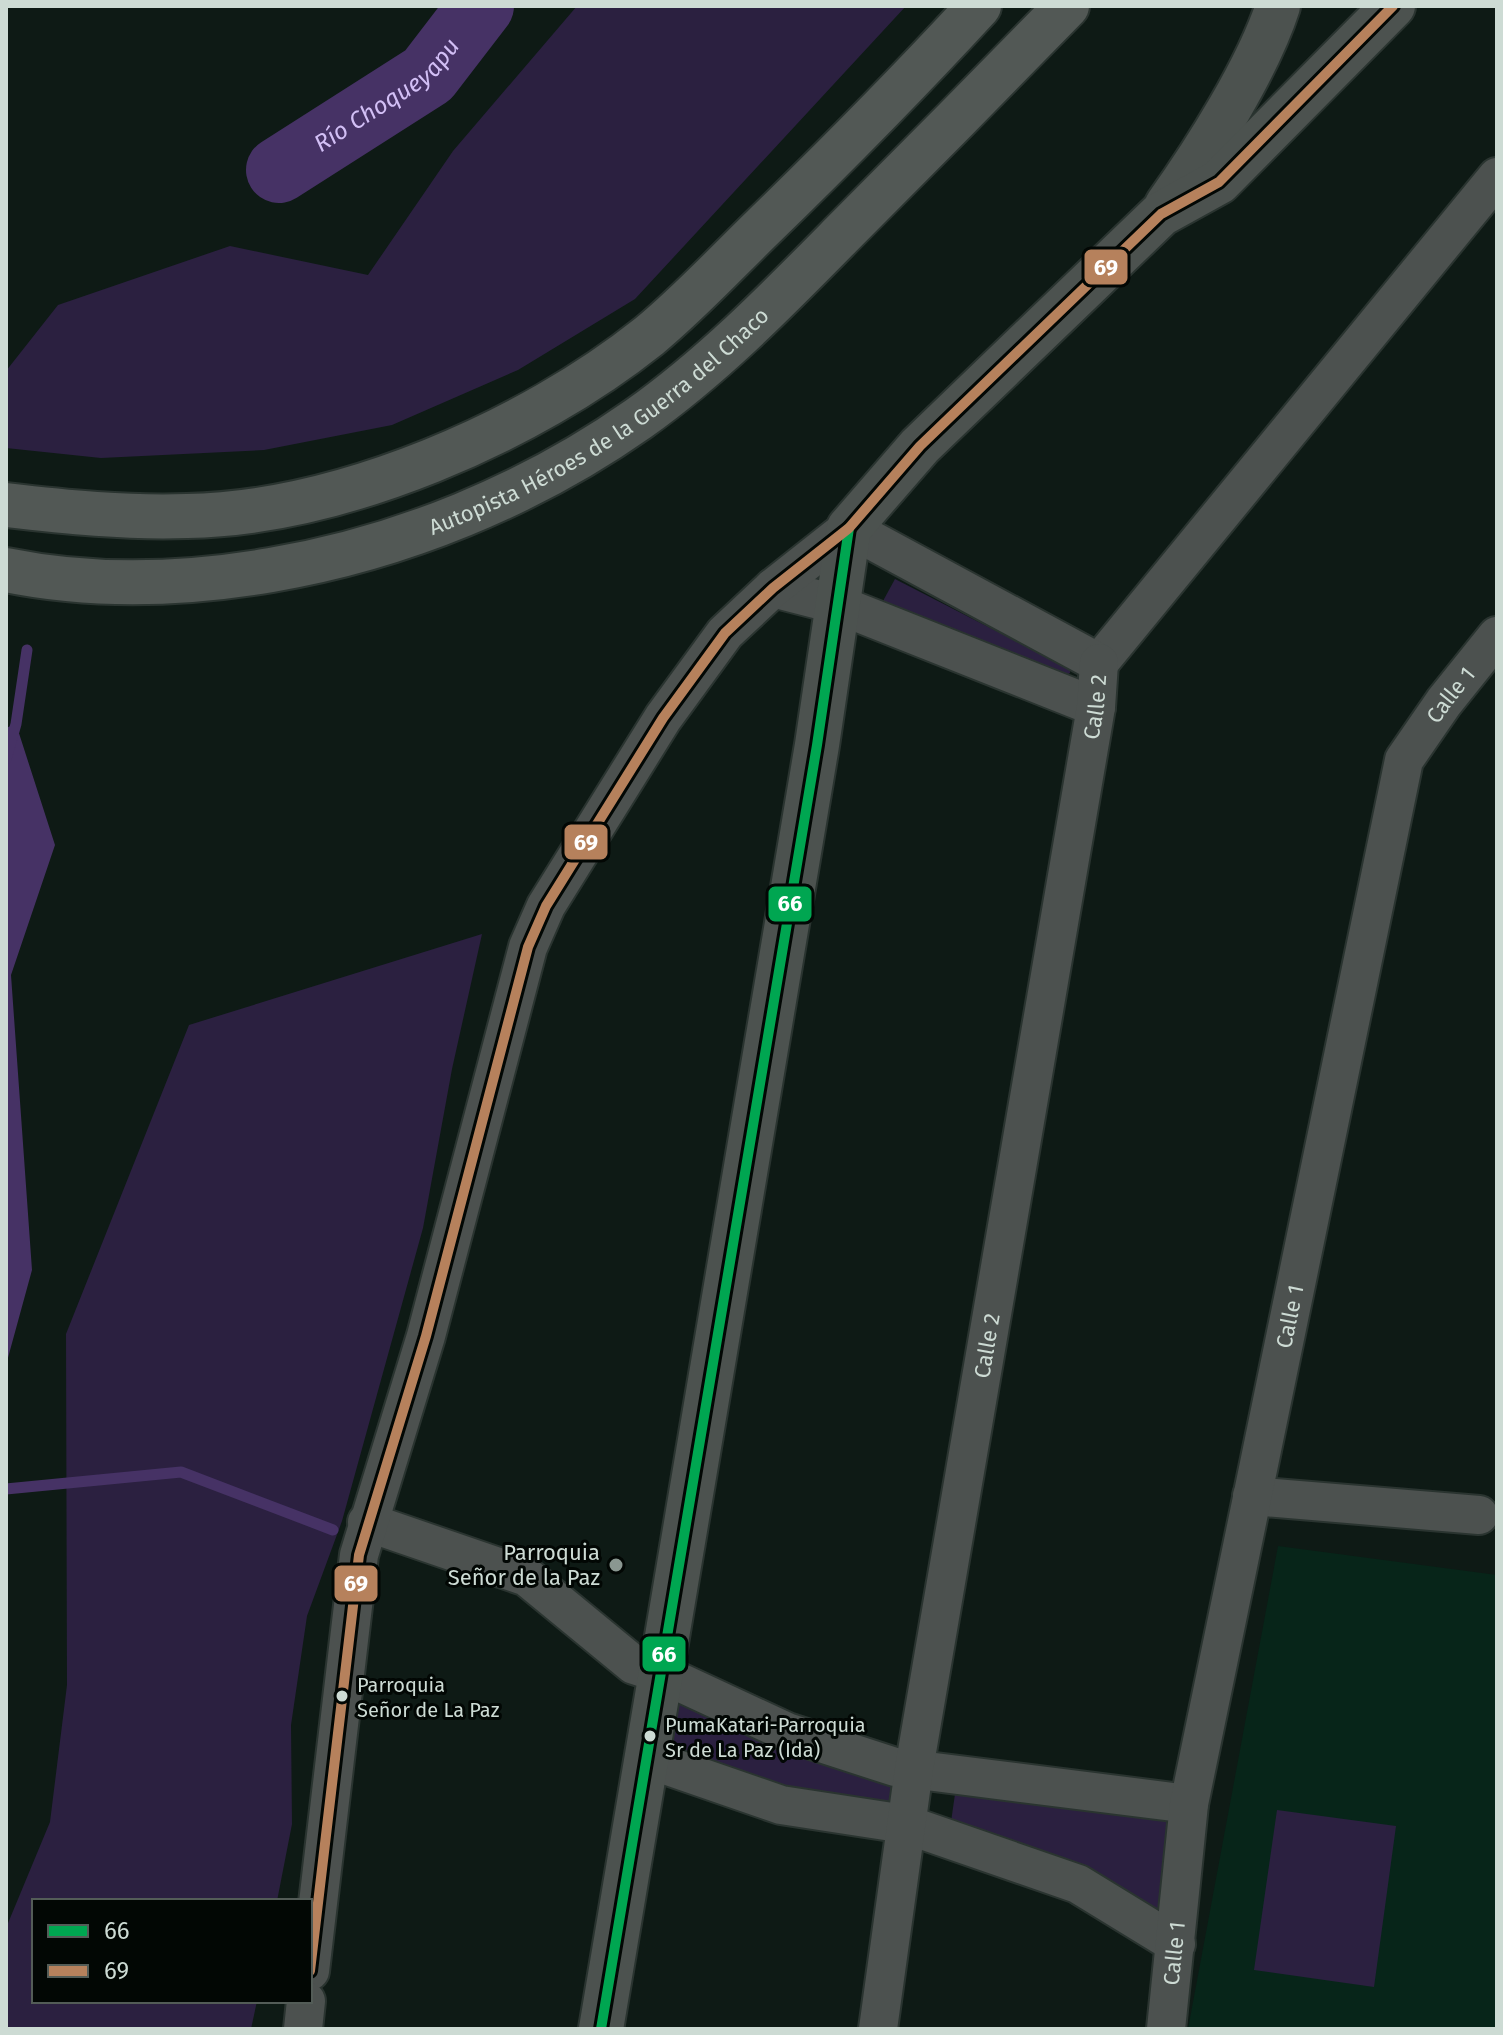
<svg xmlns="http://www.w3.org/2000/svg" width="1503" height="2035" font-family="'Fira Sans',sans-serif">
<rect width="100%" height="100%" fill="#0e1a15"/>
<path fill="#072519" d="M1278 1546 1497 1575V2029H1188Z"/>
<g fill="#2b2040">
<path d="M577 6H906L635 299 518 370 392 425 264 450 101 458 6 448V371L58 305 230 246 368 275 453 151Z"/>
<path d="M895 579 1070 669V673L1067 675 887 606 883 601Z"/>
<path d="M482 934 452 1069 423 1228 342 1521 307 1616 291 1725 292 1824 277 1901H34V2001H257L251 2029H6V1928L50 1822 67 1685 66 1334 189 1025Z"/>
<path d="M687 1697 896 1784 892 1805 803 1799 666 1746 672 1704Z"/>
<path d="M956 1787 1172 1821 1164 1909 1152 1914 949 1836Z"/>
<path d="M1277 1810 1396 1826 1374 1987 1254 1970Z"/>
</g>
<path fill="#463265" d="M16 724 55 845 11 975 32 1270 6 1365V728Z"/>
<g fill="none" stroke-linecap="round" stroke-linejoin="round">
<g stroke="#463265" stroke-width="11">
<path d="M6 759 16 724 27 650"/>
<path d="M6 1489 181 1472 333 1530"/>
</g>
<path stroke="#463265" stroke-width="66" id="s1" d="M279 170 428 75 481 6"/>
<g stroke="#2a3430" stroke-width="42">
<g id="minor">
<path d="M773 588 839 605 1096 707"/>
<path d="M1099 663 1497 177"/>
<path d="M1252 1496 1479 1515"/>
<path d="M367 1522 527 1577 634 1665 662 1674 787 1732 895 1767 1189 1804"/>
<path d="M645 1758 781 1805 905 1824 1078 1884 1176 1944"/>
<path d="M310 1971 359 1555 426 1336 528 947 546 906 663 718 725 633 773 588 849 528 1099 663"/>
<path d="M303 2029 306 2001"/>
<path id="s2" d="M878 2029 914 1769 1096 707 1099 663"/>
<path id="s3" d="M1166 2029 1189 1804 1404 760 1444 702 1497 636"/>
</g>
</g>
<g stroke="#2a3430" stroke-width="48">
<g id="major">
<path d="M1167 205C1205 152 1258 68 1278 6"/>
<path d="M601 2029 817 745 849 528 920 446 1161 214 1219 182 1393 6"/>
</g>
</g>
<g stroke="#2a3430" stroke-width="48">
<g id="highway">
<path d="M6 505C66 512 126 518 187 516 342 513 529 432 649 336 689 303 726 263 763 227 837 155 909 82 979 6"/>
<path id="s4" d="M6 570C94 588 183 585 271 570 401 548 530 495 638 419 714 365 779 298 844 232 919 157 993 82 1067 6"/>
</g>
</g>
<use href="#minor" stroke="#4c514f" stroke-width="38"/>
<use href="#major" stroke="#4c524f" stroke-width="44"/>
<use href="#highway" stroke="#525855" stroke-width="44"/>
<g stroke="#020704" stroke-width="16">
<path id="bus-1" d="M601 2029 817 745 849 528"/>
</g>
<g stroke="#020704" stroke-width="16">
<path id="bus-2" d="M310 1971 359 1555 426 1336 528 947 546 906 663 718 725 633 773 588 849 528 920 446 1161 214 1219 182 1393 6"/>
</g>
<use href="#bus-1" stroke="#00a651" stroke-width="10"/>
<use href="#bus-2" stroke="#b6815c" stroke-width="10"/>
</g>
<circle fill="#8a9791" stroke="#020704" stroke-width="3" cx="616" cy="1565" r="8"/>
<g fill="#cddbd4" stroke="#020704" stroke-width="3">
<circle cx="342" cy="1696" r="7"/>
<circle cx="650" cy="1736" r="7"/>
</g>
<g text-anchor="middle" stroke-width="6" stroke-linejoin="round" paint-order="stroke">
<g font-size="20" fill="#cddbd4" stroke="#020704" text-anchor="start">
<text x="357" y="1692">Parroquia<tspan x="357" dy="25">Señor de La Paz</tspan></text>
<text x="665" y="1732">PumaKatari-Parroquia<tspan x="665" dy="25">Sr de La Paz (Ida)</tspan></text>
</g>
<g font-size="22" fill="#cddbd4" stroke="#020704">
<text dy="8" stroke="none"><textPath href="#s4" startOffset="632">Autopista Héroes de la Guerra del Chaco</textPath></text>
<text dy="8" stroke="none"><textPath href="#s3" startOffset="1372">Calle 1</textPath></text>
<text dy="8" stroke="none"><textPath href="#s2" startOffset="1340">Calle 2</textPath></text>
<text dy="8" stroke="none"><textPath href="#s3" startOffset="724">Calle 1</textPath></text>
<text dy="8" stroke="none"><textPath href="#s2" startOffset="692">Calle 2</textPath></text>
<text dy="8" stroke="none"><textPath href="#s3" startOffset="76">Calle 1</textPath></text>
</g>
<g font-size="22" fill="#cddbd4" stroke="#020704" text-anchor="end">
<text x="600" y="1560">Parroquia<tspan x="600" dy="25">Señor de la Paz</tspan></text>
</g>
<g font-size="24" font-style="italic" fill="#d2bff5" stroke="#020704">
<text dy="8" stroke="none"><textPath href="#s1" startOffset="132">Río Choqueyapu</textPath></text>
</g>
</g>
<g stroke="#020704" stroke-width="3">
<rect x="1083" y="248" width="46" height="38" rx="8" fill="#b6815c"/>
<rect x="563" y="823" width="46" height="38" rx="8" fill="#b6815c"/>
<rect x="767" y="885" width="46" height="38" rx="8" fill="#00a651"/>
<rect x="333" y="1564" width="46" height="39" rx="8" fill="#b6815c"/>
<rect x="641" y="1635" width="46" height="38" rx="8" fill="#00a651"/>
</g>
<g font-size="22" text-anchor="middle" font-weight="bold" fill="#fff">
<text x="1106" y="275">69</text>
<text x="586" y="850">69</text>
<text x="790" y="911">66</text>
<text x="356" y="1591">69</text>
<text x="664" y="1662">66</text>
</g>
<rect width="1503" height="2035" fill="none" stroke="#cddbd4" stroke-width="16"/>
<rect x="32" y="1899" width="280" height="104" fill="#020704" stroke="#535c57" stroke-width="2"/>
<rect x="48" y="1925" width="40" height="12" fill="#00a651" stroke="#535c57" stroke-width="2"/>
<text x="104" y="1939" font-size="24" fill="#cddbd4">66</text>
<rect x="48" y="1965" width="40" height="12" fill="#b6815c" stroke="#535c57" stroke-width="2"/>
<text x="104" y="1979" font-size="24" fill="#cddbd4">69</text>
</svg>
